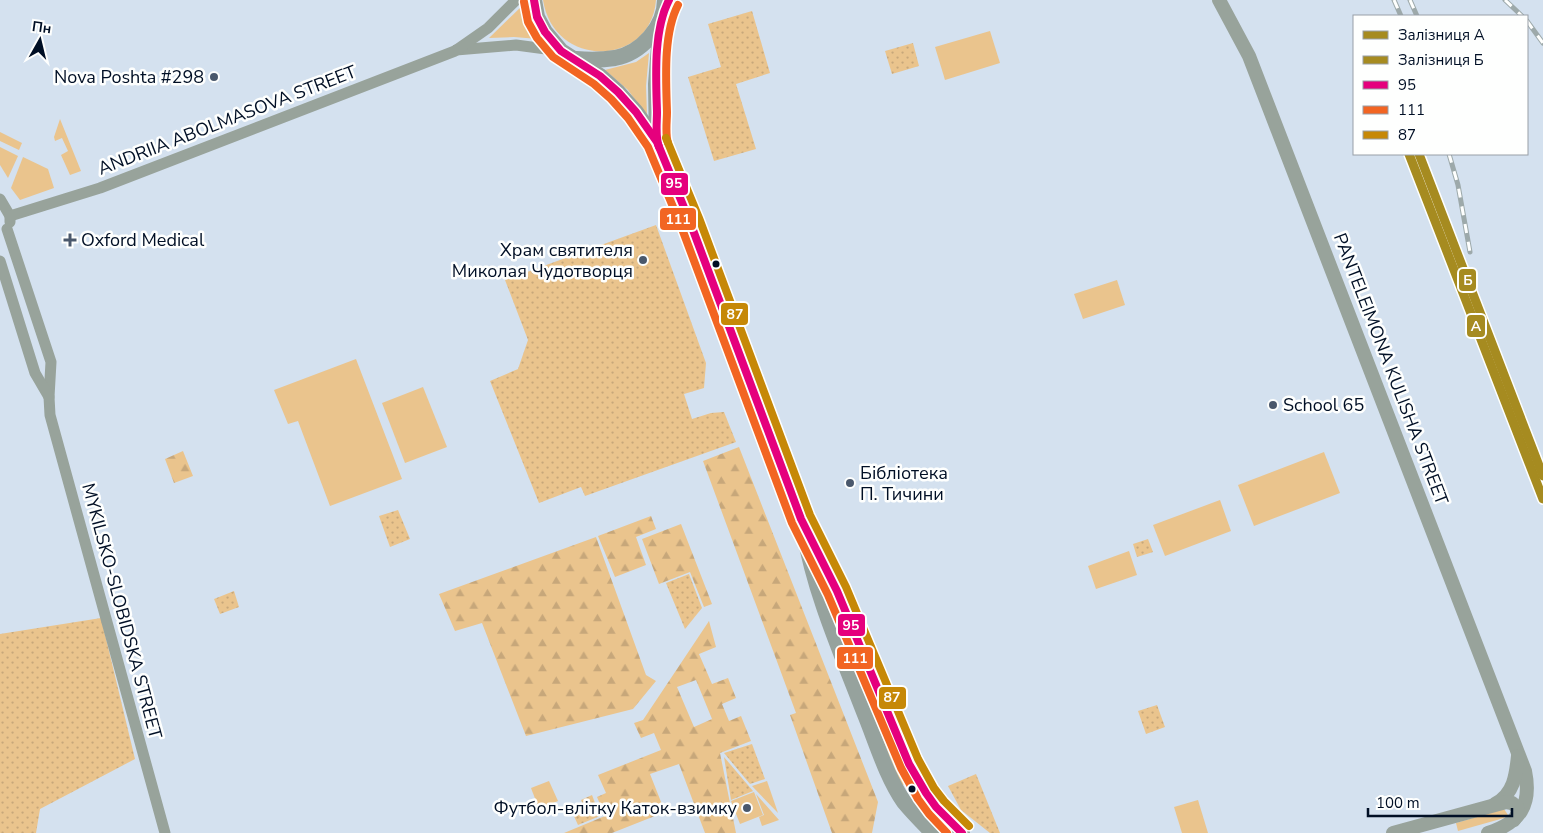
<svg xmlns="http://www.w3.org/2000/svg" width="1543" height="833" font-family="'Nunito Sans',sans-serif">
<defs>
<pattern id="forest-firs" width="22" height="20" patternUnits="userSpaceOnUse" patternTransform="scale(1.25)"><rect width="22" height="20" fill="#eac48d"/><path d="M5 1l3.5 6h-7zM16 11l3.5 6h-7z" fill="#c7a77a"/></pattern>
<pattern id="park-dots" width="8" height="8" patternUnits="userSpaceOnUse" patternTransform="scale(1.25)"><rect width="8" height="8" fill="#eac48d"/><path d="M2 2h.1M6 6h.1" fill="none" stroke="#c7a77a" stroke-width="1.8" stroke-linecap="round"/></pattern>
</defs>
<rect width="100%" height="100%" fill="#d4e1ef"/>
<g fill="#eac48d">
<path d="M543 0H656C651 67 554 70 543 0Z"/>
<path d="M523 5 529 24 538 39 514 37 489 38Z"/>
<path d="M990 31 1000 63 945 80 935 47Z"/>
<path d="M649 53 646 86 647 116 628 90 605 70 636 62Z"/>
<path d="M60 119 81 171 70 175 61 155 68 151 62 138 55 141 54 137Z"/>
<path d="M0 132 22 143 19 150 0 141Z"/>
<path d="M0 147 18 156 8 178 0 165Z"/>
<path d="M23 157 48 169 54 188 20 200 11 188Z"/>
<path d="M1117 280 1125 305 1083 319 1074 294Z"/>
<path d="M356 359 402 479 330 506 298 421 288 424 274 390Z"/>
<path d="M423 387 447 447 405 463 382 403Z"/>
<path d="M1324 452 1340 493 1254 526 1238 485Z"/>
<path d="M1220 500 1231 531 1165 556 1153 525Z"/>
<path d="M1129 551 1137 575 1096 589 1088 566Z"/>
<path d="M825 583 886 738 905 783 902 786 845 651Z"/>
<path d="M549 781 558 801 539 809 531 788Z"/>
<path d="M767 781 778 813 752 786Z"/>
<path d="M754 792 763 815 740 824 731 801Z"/>
<path d="M756 794 779 820 762 826 759 817 764 815Z"/>
<path d="M1198 800 1208 833H1182L1174 807Z"/>
<path d="M1504 809 1508 815 1504 818 1458 831 1456 823Z"/>
</g>
<g fill="url(#forest-firs)" fill-rule="evenodd">
<path d="M739 447 878 802 872 833H832L790 715 796 713 703 461Z"/>
<path d="M183 451 193 476 174 483 165 459Z"/>
<path d="M651 516 656 529 636 537 646 565 615 577 598 536Z"/>
<path d="M681 524 712 604 704 607 690 572 659 584 642 539Z"/>
<path d="M596 537 646 675 656 681 633 709 526 736 482 623 455 631 439 594Z"/>
<path d="M709 621 716 647 699 654 712 684 728 678 736 698 722 704 729 721 741 716 751 741 720 753 736 833H705L679 764 650 774 665 812 612 833H564L605 816 597 797 606 793 598 775 661 750 654 733 641 738 634 723 643 720ZM696 680 712 719 694 727 677 687Z"/>
</g>
<g fill="url(#park-dots)">
<path d="M752 11 770 73 736 84 756 149 714 161 688 77 721 67 708 24Z"/>
<path d="M913 43 919 66 892 74 885 51Z"/>
<path d="M656 225 706 363 704 388 684 394 692 419 711 413 724 412 736 442 585 496 581 487 539 503 490 381 518 369 528 340 505 280Z"/>
<path d="M398 510 410 539 390 547 379 516Z"/>
<path d="M1148 539 1153 552 1137 557 1133 544Z"/>
<path d="M689 574 702 608 685 629 666 583Z"/>
<path d="M234 591 239 607 220 614 214 599Z"/>
<path d="M101 618 135 759 40 809 36 833H0V634Z"/>
<path d="M1157 705 1165 727 1146 734 1138 711Z"/>
<path d="M752 744 765 779 750 784 724 753Z"/>
<path d="M724 757 753 791 731 800Z"/>
<path d="M976 774 1000 833H990L961 810 948 786Z"/>
<path d="M592 795 600 816 578 825 573 814 585 809 581 800Z"/>
</g>
<g fill="none" stroke-linecap="round" stroke-linejoin="round">
<g stroke="#98a39b" stroke-width="11">
<path d="M456 50 516 45 561 51"/>
<path d="M0 199 10 216V222"/>
<path d="M10 216 100 188 455 51 488 28 516 0"/>
<path d="M7 229 51 362 49 397 50 415 165 833"/>
<path d="M0 261 35 373 49 397"/>
</g>
<g stroke="#98a39b" stroke-width="14">
<path d="M1219 0 1249 56 1525 771C1532 805 1520 823 1488 833"/>
<path d="M1495 804C1514 794 1516 775 1518 756"/>
<path d="M1393 833 1506 802 1512 803 1517 807 1518 813 1514 820"/>
</g>
<g stroke="#96a29d" stroke-width="16">
<path d="M534 0 537 17 545 32 561 51 600 76 618 92 636 112 657 142 690 222 801 519C838 581 859 649 888 715 908 761 921 800 962 833"/>
<path d="M576 59C589 60 602 60 615 58 641 53 665 27 665 0"/>
<path d="M657 142 656 84 661 22"/>
<path d="M804 531C815 594 841 652 864 712 876 741 886 776 904 802 913 813 923 823 933 833"/>
</g>
<g stroke="#9da9aa" stroke-width="5">
<g id="rail">
<path d="M1394 0 1401 16"/>
<path d="M1410 0 1417 16"/>
<path d="M1505 0 1522 16"/>
<path d="M1527 21 1543 43"/>
<path d="M1449 154 1458 185 1470 252"/>
</g>
</g>
<use href="#rail" stroke="#fefffe" stroke-width="3" stroke-dasharray="9" stroke-linecap="butt"/>
<g stroke="#fefffe" stroke-width="11">
<g id="bus-1">
<path d="M534 0 537 17 545 32 561 51 600 76 618 92 636 112 657 142 690 222 801 519 837 591 909 764 926 793 936 807 962 833"/>
<path d="M659 147C655 137 657 123 657 112 656 78 653 31 669 0"/>
</g>
</g>
<g stroke="#fefffe" stroke-width="11">
<g id="bus-2">
<path d="M524 2 528 22 537 38 553 57 594 84 611 99 628 118 648 147 681 226 792 523 828 595 901 768 918 799 929 814 947 833"/>
<path d="M668 143C665 134 667 122 667 112 666 80 663 34 678 5"/>
</g>
</g>
<g stroke="#fefffe" stroke-width="11">
<path id="bus-3" d="M666 138 699 218 810 515 846 587 918 759 934 788 944 801 969 826"/>
</g>
<use href="#bus-1" stroke="#e5007d" stroke-width="8"/>
<use href="#bus-2" stroke="#f26522" stroke-width="8"/>
<use href="#bus-3" stroke="#c68807" stroke-width="8"/>
<g stroke="#fefffe" stroke-width="12">
<path id="rail-1" d="M1409 154 1543 499"/>
</g>
<g stroke="#fefffe" stroke-width="12">
<path id="rail-2" d="M1419 154 1543 476"/>
</g>
<use href="#rail-1" stroke="#a68b20" stroke-width="9"/>
<use href="#rail-2" stroke="#a68b20" stroke-width="9"/>
</g>
<g fill="#4a586c" stroke="#fefffe" stroke-width="2">
<circle cx="214" cy="77" r="5"/>
<path d="M67.5 232.5h5v5h5v5h-5v5h-5v-5h-5v-5h5z"/>
<circle cx="643" cy="260" r="5"/>
<circle cx="1273" cy="405" r="5"/>
<circle cx="850" cy="483" r="5"/>
<circle cx="747" cy="808" r="5"/>
</g>
<g fill="#000f25" stroke="#fefffe" stroke-width="2">
<circle cx="716" cy="264" r="4.5"/>
<circle cx="912" cy="789" r="4.5"/>
</g>
<g text-anchor="middle" stroke-width="5" stroke-linejoin="round" paint-order="stroke">
<g font-size="18" fill="#000f25" stroke="#fefffe" text-anchor="end">
<text x="204" y="83">Nova Poshta #298</text>
<text x="81" y="246" text-anchor="start">Oxford Medical</text>
<text x="633" y="256">Храм святителя<tspan x="633" dy="21">Миколая Чудотворця</tspan></text>
<text x="1283" y="411" text-anchor="start">School 65</text>
<text x="860" y="479" text-anchor="start">Бібліотека<tspan x="860" dy="21">П. Тичини</tspan></text>
<text x="737" y="814">Футбол-влітку Каток-взимку</text>
</g>
<g font-size="18" fill="#000f25" stroke="#fefffe">
<text transform="translate(227 120) rotate(-21)" y="6">ANDRIIA ABOLMASOVA STREET</text>
<text transform="translate(1391 369) rotate(69)" y="6">PANTELEIMONA KULISHA STREET</text>
<text transform="translate(122 611) rotate(75)" y="6">MYKILSKO-SLOBIDSKA STREET</text>
</g>
</g>
<g stroke="#fefffe" stroke-width="2">
<rect x="660" y="172" width="29" height="24" rx="5" fill="#e5007d"/>
<rect x="659" y="207" width="38" height="24" rx="5" fill="#f26522"/>
<rect x="1458" y="268" width="19" height="24" rx="5" fill="#a68b20"/>
<rect x="720" y="302" width="29" height="24" rx="5" fill="#c68807"/>
<rect x="1466" y="314" width="20" height="24" rx="5" fill="#a68b20"/>
<rect x="837" y="613" width="29" height="24" rx="5" fill="#e5007d"/>
<rect x="836" y="646" width="38" height="24" rx="5" fill="#f26522"/>
<rect x="878" y="686" width="29" height="24" rx="5" fill="#c68807"/>
</g>
<g font-size="14" text-anchor="middle" font-weight="bold" fill="#fff">
<text x="674" y="188">95</text>
<text x="678" y="224">111</text>
<text x="1468" y="285">Б</text>
<text x="735" y="319">87</text>
<text x="1476" y="331">A</text>
<text x="851" y="630">95</text>
<text x="855" y="663">111</text>
<text x="892" y="702">87</text>
</g>
<rect x="1353" y="15" width="175" height="140" fill="#fefffe" stroke="#989fa7"/>
<rect x="1363" y="31" width="25" height="8" fill="#a68b20" stroke="#989fa7"/>
<text x="1398" y="40" font-size="15" fill="#000f25">Залізниця A</text>
<rect x="1363" y="56" width="25" height="8" fill="#a68b20" stroke="#989fa7"/>
<text x="1398" y="65" font-size="15" fill="#000f25">Залізниця Б</text>
<rect x="1363" y="81" width="25" height="8" fill="#e5007d" stroke="#989fa7"/>
<text x="1398" y="90" font-size="15" fill="#000f25">95</text>
<rect x="1363" y="106" width="25" height="8" fill="#f26522" stroke="#989fa7"/>
<text x="1398" y="115" font-size="15" fill="#000f25">111</text>
<rect x="1363" y="131" width="25" height="8" fill="#c68807" stroke="#989fa7"/>
<text x="1398" y="140" font-size="15" fill="#000f25">87</text>
<g transform="translate(40 40) rotate(8)" stroke="#fefffe" stroke-width="4" paint-order="stroke">
<path d="M0-4L9 19L0 12L-9 19Z" fill="#000f25"/>
<text y="-8" font-size="14" font-weight="bold" text-anchor="middle" fill="#000f25">Пн</text>
</g>
<path d="M1368 808v8h144v-8" fill="none" stroke="#000f25" stroke-width="2.5"/>
<text x="1376" y="808" font-size="15" fill="#000f25" stroke="#fefffe" stroke-width="4" paint-order="stroke">100 m</text>
</svg>
